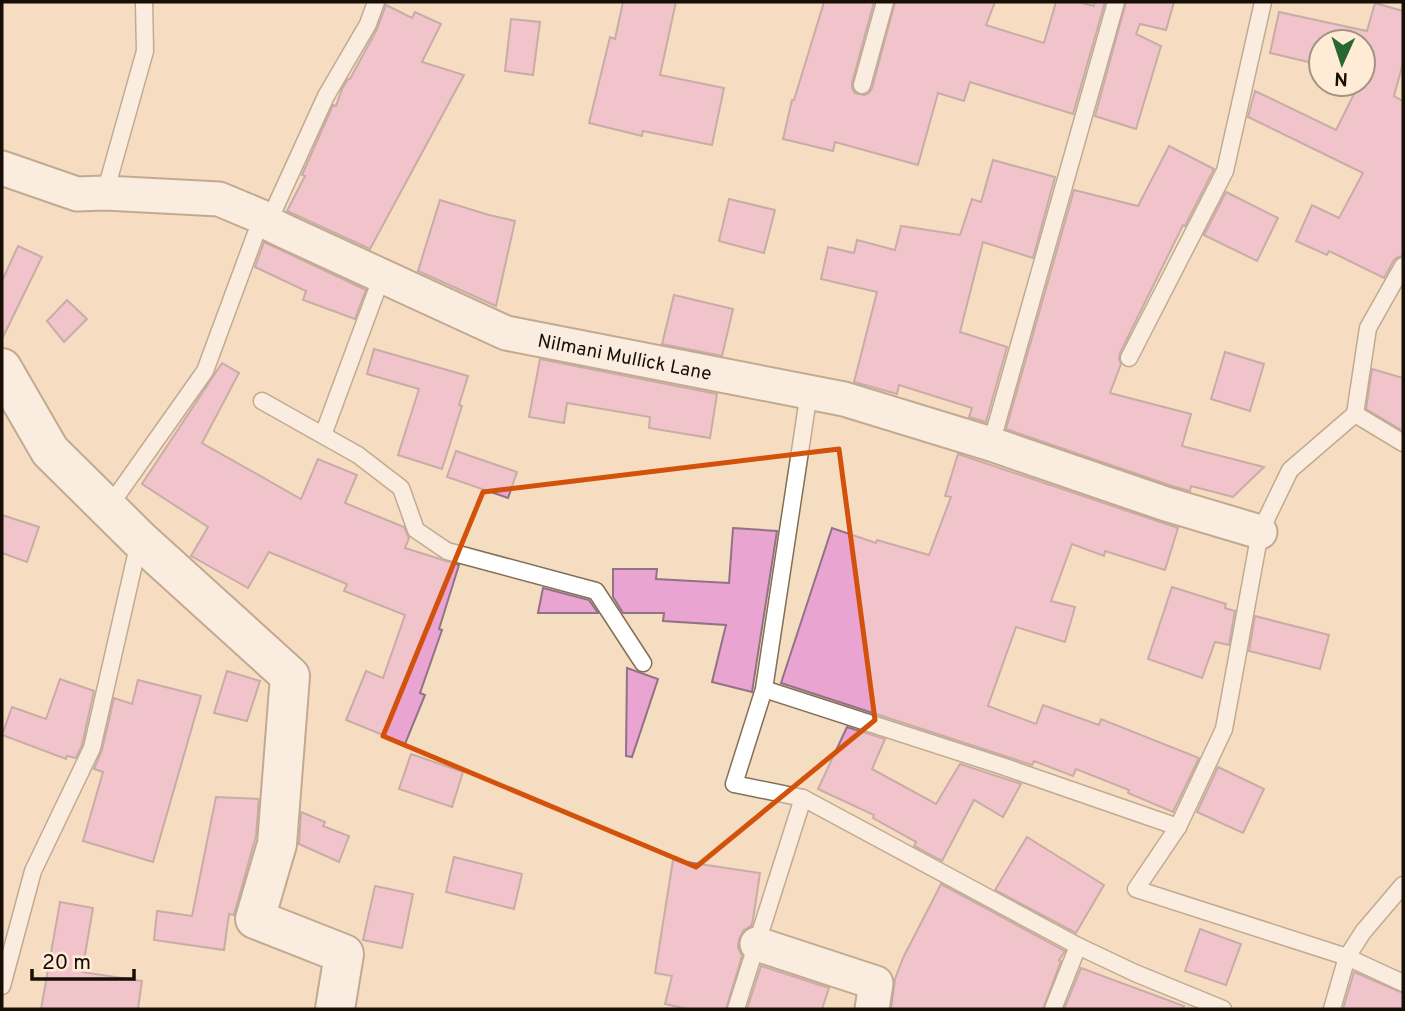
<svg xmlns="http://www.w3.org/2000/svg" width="1405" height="1011" font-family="Overpass,sans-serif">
<rect width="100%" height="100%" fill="#f5ddc2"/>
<g fill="#eaa4d2" stroke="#907385" stroke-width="2">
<path d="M623 2H676L660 75 724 88 712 145 643 131 642 136 589 123 610 37 615 39Z"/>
<path d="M824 2H874L852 83V88L855 93 864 95 869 93 872 88 895 2H995L986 25 1044 43 1056 2H1078L1094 6V2H1105L1073 114 970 82 964 101 938 93 918 165 835 142 833 151 783 139 792 100H794Z"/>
<path d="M1126 2H1174L1166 30 1140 24 1136 34 1161 46 1136 129 1095 116Z"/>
<path d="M1375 3 1403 11V63L1394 96 1403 101V256L1398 257 1394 260 1384 278 1329 251 1327 255 1296 241 1312 205 1339 218 1363 173 1248 117 1255 91 1336 130 1359 84H1363V42H1321V65L1270 53 1279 12 1367 31Z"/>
<path d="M386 5 412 18 415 12 441 24 422 62 464 75 370 249 287 211 305 176 302 175 333 105 336 106 342 89 348 79H350L377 29Z"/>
<path d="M511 19 540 22 533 75 505 71Z"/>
<path d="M1169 146 1214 169 1185 226 1183 225 1120 353 1119 359 1121 364 1110 393 1191 414 1182 446 1264 467 1233 497 1191 486 1190 491 1172 486 1006 429 1074 190 1138 206Z"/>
<path d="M993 160 1055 177 1033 258 983 242 960 332 1007 347 986 422 969 417 972 408 899 385 897 394 854 382 877 292 821 279 828 247 854 253 857 240 895 250 901 226 960 235 972 199 981 202Z"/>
<path d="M1226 192 1278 218 1257 261 1204 235Z"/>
<path d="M729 199 775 210 764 253 719 241Z"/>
<path d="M440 200 489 215 515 221 496 306 418 271Z"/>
<path d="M264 242 366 290 355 319 303 300 306 291 255 267Z"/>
<path d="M18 246 42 257 2 339V281Z"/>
<path d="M674 295 733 309 722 356 662 344Z"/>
<path d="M67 300 87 319 64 342 47 321Z"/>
<path d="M374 349 468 376 459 405 462 406 442 469 398 455 419 389 367 374Z"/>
<path d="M1225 352 1264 364 1250 411 1211 399Z"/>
<path d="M540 359 717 394 710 438 649 428 650 417 567 403 564 423 529 417Z"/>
<path d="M222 363 239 373 202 443 301 499 318 459 357 475 345 503 404 527 409 538 405 548 459 565 439 629 442 630 420 693 425 695 405 744 346 720 366 671 383 678 405 615 344 591 347 584 269 552 248 588 191 556 208 527 142 484Z"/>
<path d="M1372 369 1403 378V431L1366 409Z"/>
<path d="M456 451 517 472 508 498 447 477Z"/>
<path d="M958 454 1178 528 1165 570 1105 551 1104 556 1072 544 1051 601 1075 607 1065 642 1016 627 988 706 1036 724 1043 705 1099 725 1101 719 1199 758 1173 812 1128 793 1129 790 1076 769 1073 776 1034 761 1032 765 781 683 832 528 876 543 877 540 929 555 951 497 945 496Z"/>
<path d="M2 515 39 527 27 562 2 553Z"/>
<path d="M733 528 777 531 752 692 712 682 726 625 663 621 664 613H623L613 597V569H657L656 579 729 583Z"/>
<path d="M1172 587 1226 604 1225 608 1235 611 1229 645 1215 642 1202 678 1148 659Z"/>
<path d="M543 588 589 600 598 613H538Z"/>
<path d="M1255 616 1329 635 1320 669 1249 651Z"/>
<path d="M627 668 658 679 632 757 626 756Z"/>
<path d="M227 671 260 681 247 721 214 713Z"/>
<path d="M60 679 94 691 82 745 76 758 67 756 66 759 2 735 12 707 46 719Z"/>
<path d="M138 680 201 696 153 862 83 841 103 772 94 769 102 750 114 698 132 704Z"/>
<path d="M847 727 885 739 872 769 936 804 960 764 1021 784 1003 817 974 800 942 861 914 846 916 842 873 818 874 815 818 789Z"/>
<path d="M411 754 463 772 452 807 399 789Z"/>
<path d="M1218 767 1264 789 1243 833 1197 812Z"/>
<path d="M216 797 259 799 256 836 234 915 229 914 224 950 154 940 157 911 192 916Z"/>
<path d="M301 812 325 822 323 826 349 836 339 862 299 844Z"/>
<path d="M1027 837 1104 885 1076 933 995 890Z"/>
<path d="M454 857 522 874 514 909 446 892Z"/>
<path d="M673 860 760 873 753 920 751 926 744 930 739 939 738 947 742 956 726 1009H687L665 1004 672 976 655 973Z"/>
<path d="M941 884 1065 951 1059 960 1061 961 1043 1009H891L895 979 903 958Z"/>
<path d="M375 886 413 894 402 948 363 940Z"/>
<path d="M60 902 93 908 82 972 142 981 138 1009H41Z"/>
<path d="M1200 929 1241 944 1226 985 1185 971Z"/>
<path d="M761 966 829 988 822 1009H747Z"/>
<path d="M1081 968 1184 1006 1183 1009H1064Z"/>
<path d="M1354 972 1403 993V1009H1343Z"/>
</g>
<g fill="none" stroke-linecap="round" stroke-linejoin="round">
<g stroke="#836e56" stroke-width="19">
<g id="service">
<path d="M862 85 885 2"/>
<path d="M105 193 145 51 144 2"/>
<path d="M268 223 326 96 368 24 376 2"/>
<path d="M1129 358 1225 171 1263 2"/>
<path d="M809 392 764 689 734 784 803 798 1078 946 1135 973 1223 1009"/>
<path d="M262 401 358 455 401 488 416 530 447 551 596 591 643 663"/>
<path d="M1355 414 1368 328 1403 266"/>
<path d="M323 435 382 276"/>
<path d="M1403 443 1355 414 1290 470 1260 532 1224 729 1178 827 1136 889 1347 957 1403 983"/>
<path d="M991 444 1116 2"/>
<path d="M108 508 205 371 262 217"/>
<path d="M764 689 999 765 1178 827"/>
<path d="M2 986 33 871 92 748 139 542"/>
<path d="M736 1009 803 798"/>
<path d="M1053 1009 1078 946"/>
<path d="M1332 1009 1347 957 1363 932 1403 885"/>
</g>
</g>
<g stroke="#836e56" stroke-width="37">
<g id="minor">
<path id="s1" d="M2 168 77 194 105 193 219 199 262 217 268 223 282 230 506 333 844 399 991 444 1166 504 1260 532"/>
<path d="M757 944 876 983 872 1009"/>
</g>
</g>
<g stroke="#836e56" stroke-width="42">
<path id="tertiary" d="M2 368 50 451 140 540 290 676 277 844 255 919 344 954 335 1009"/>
</g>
<use href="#service" stroke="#fff" stroke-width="16"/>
<use href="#minor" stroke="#fff" stroke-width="33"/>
<use href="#tertiary" stroke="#fff" stroke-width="38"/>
</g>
<path d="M0 0H1405V1011H0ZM839 449 875 720 696 867 383 736 483 492Z" fill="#f5ddc2" fill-opacity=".55" fill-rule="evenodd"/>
<path fill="none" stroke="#d3520b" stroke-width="5" stroke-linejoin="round" d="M839 449 875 720 696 867 383 736 483 492Z"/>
<g text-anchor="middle" stroke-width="7" stroke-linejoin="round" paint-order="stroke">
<g font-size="19" fill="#170f06" stroke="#ffebd6">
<text dy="7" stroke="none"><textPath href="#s1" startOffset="660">Nilmani Mullick Lane</textPath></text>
</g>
</g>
<rect width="1405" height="1011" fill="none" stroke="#170f06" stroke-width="7"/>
<g transform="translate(1342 63) rotate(183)"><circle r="33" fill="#ffebd6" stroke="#a29383" stroke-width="2"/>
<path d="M0-5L12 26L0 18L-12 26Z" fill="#276730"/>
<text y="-10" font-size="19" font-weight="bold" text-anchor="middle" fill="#170f06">N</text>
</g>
<path d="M32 969v10h102v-10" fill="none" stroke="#170f06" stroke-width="3.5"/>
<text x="42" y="969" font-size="21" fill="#170f06" stroke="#ffebd6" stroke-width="5" paint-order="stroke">20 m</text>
</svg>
